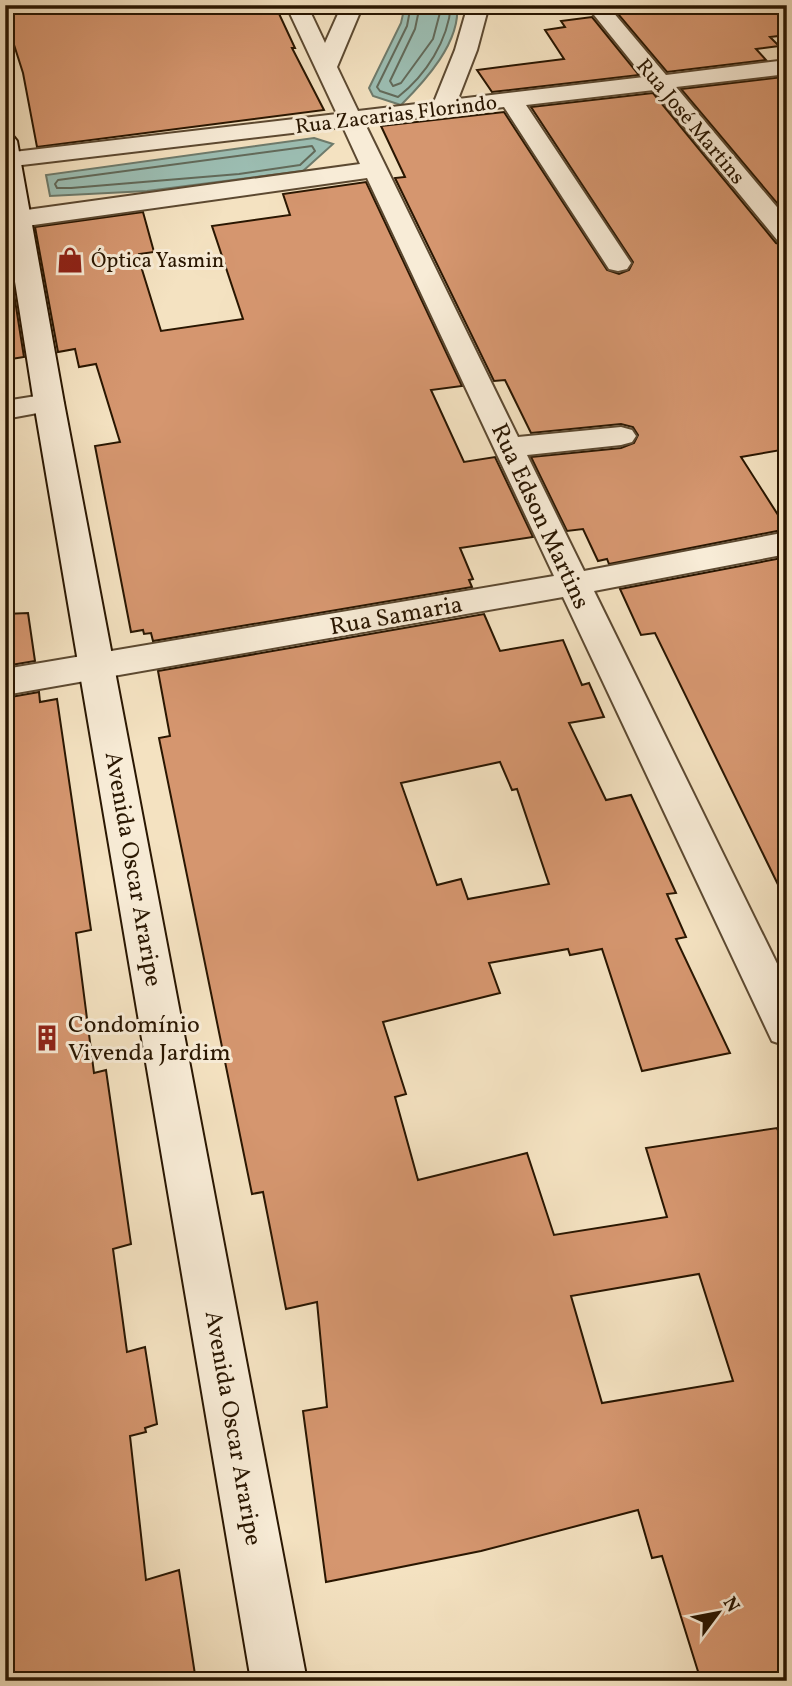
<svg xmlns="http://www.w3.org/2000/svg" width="792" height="1686" font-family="Vollkorn,serif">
<rect width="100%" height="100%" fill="#f4e2c1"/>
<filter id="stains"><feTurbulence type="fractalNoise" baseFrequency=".00286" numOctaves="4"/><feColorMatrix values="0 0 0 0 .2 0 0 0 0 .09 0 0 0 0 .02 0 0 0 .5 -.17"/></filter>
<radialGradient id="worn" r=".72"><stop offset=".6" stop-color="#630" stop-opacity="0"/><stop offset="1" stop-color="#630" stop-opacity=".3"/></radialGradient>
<g fill="#9cbeb3" stroke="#6e7b6c" stroke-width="2">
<path d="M405 5H457C461 42 425 81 401 105L373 96 369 88 401 23Z"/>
<path d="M314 138 333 144 303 171 147 191 50 196 46 175Z"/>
</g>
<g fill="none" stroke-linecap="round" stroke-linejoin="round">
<g stroke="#626a5a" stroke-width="2">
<path d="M411 5 407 26 377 87 380 91 398 97C426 75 448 41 451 5"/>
<path d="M420 5 415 29 390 81 393 86 401 83 433 39 442 5"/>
<path d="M312 146 315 151 300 165 239 174 71 188H57L55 184 58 180Z"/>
</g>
</g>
<g fill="#d5966f" stroke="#291601" stroke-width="2" fill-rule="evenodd">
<path d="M13 5H275L295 48H292L324 110 37 147 23 73 8 26 14 25Z"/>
<path d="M629 5H787V35L770 37 779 46 756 49 766 60 667 72 618 14 636 12Z"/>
<path d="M592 17 639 75 492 92 477 70 564 59 545 30 565 27 561 21Z"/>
<path d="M783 77 787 81V215L681 89Z"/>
<path d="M653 93 776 243 787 246V449L741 457 787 529 609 564 607 559 598 561 583 529 567 531 531 457 621 448 634 443 638 435 633 427 621 424 531 433 505 380 494 381 395 178 405 177 381 126 504 112 607 270 619 274 629 270 633 262 531 107Z"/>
<path d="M366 182 462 386 431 390 464 462 495 457 533 537 460 548 473 579 469 580 472 587 153 641 151 633 144 634 143 630 131 632 95 446 120 442 96 364 79 367 75 349 58 352 35 227 143 212 154 252 139 254 140 263 161 331 243 319 212 226 290 215 283 194Z"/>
<path d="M5 237 24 357 5 360Z"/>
<path d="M787 557V903L655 633 641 635 620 589Z"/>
<path d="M28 613 35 661 5 666V614Z"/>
<path d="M484 614 500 651 563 640 582 685 589 683 604 717 569 723 606 800 631 795 676 893 667 894 686 937 676 939 730 1053 642 1071 602 949 570 955 568 949 489 963 500 993 383 1022 406 1094 395 1097 418 1180 527 1153 554 1235 667 1217 646 1148 777 1128 787 1152V1681H701L662 1556 652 1558 638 1510 481 1551 326 1582 303 1411 327 1407 317 1302 286 1309 263 1192 252 1194 159 738 170 736 158 671ZM500 762 512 790 517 789 549 884 468 899 461 879 437 885 401 783ZM699 1274 733 1381 602 1403 571 1296Z"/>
<path d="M39 692 40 702 57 699 91 930 76 933 94 1073 106 1070 131 1244 113 1249 127 1352 145 1347 157 1424 145 1428 146 1432 130 1436 146 1580 179 1570 196 1681H5V698Z"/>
</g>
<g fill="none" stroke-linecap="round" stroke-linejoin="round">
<g stroke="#5c4931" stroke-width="4">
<g id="street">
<path d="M286 5H307L325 43 342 5H363L337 67 358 111 434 102 455 50 468 5H489L477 50 458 99 644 77 586 5H607L666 75 787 60V74L676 87 787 219V244L778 241 654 90 526 105 631 263 627 269 618 271 609 269 504 107 365 124 518 437 621 427 632 430 636 436 632 442 621 445 527 455 584 571 787 532V554L594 591 787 984V1046L772 1041 563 597 5 695V669L554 576 367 178 5 229V213L360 164 343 127 5 167V153L337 114Z"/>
<path d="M49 394 59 397 64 403 59 409 5 419V401Z"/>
</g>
</g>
<g stroke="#291601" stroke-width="4">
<path id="secondary" d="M5 134 13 136 17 141 64 403 307 1681H251L34 403 5 218Z"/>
</g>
<use href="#street" fill="#f8ecd7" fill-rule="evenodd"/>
<use href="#secondary" fill="#f8ecd7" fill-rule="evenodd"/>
</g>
<defs>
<g id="shop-bare" transform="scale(2.1)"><path d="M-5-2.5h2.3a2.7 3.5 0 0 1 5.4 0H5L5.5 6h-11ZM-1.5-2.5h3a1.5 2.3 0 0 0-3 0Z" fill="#8f2418" stroke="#f8ecd7" stroke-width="2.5" paint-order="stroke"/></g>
<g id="building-bare" transform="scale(2.1)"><path d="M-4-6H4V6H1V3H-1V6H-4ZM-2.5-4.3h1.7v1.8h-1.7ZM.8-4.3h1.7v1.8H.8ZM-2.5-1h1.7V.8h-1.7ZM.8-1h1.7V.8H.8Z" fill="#8f2418" stroke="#f8ecd7" stroke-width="2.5" paint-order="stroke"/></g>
</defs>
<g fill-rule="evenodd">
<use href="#shop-bare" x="70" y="260"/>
<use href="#building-bare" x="47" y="1038"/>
</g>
<g text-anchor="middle" stroke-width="6" stroke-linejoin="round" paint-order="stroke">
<g font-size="21" fill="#291601" stroke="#f8ecd7">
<text transform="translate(396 114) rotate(-7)" y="7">Rua Zacarias Florindo</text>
<text transform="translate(691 121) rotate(50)" y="7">Rua José Martins</text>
</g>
<g font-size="21" fill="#291601" stroke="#f8ecd7" text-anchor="start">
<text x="91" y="267">Óptica Yasmin</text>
</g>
<g font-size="24" fill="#291601" stroke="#f8ecd7">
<text transform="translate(541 516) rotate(65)" y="8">Rua Edson Martins</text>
<text transform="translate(396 615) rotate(-10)" y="8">Rua Samaria</text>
<text transform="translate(134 869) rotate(80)" y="8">Avenida Oscar Araripe</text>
<text transform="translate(234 1428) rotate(80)" y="8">Avenida Oscar Araripe</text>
</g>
<g font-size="24" fill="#291601" stroke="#f8ecd7" text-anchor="start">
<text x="68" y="1032">Condomínio<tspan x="68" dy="28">Vivenda Jardim</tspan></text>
</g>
</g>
<rect width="792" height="1686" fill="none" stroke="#f4e2c1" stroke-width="28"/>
<rect x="7" y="7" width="778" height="1672" fill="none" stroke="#291601" stroke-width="3.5"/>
<rect x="14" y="14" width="764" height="1658" fill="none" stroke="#291601" stroke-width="2"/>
<g transform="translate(718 1613) rotate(58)" stroke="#f8ecd7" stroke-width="5" paint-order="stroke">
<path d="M0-5L12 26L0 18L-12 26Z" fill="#291601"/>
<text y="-10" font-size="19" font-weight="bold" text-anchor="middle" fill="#291601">N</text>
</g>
<rect width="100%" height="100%" filter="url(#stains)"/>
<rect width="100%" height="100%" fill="url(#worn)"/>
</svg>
